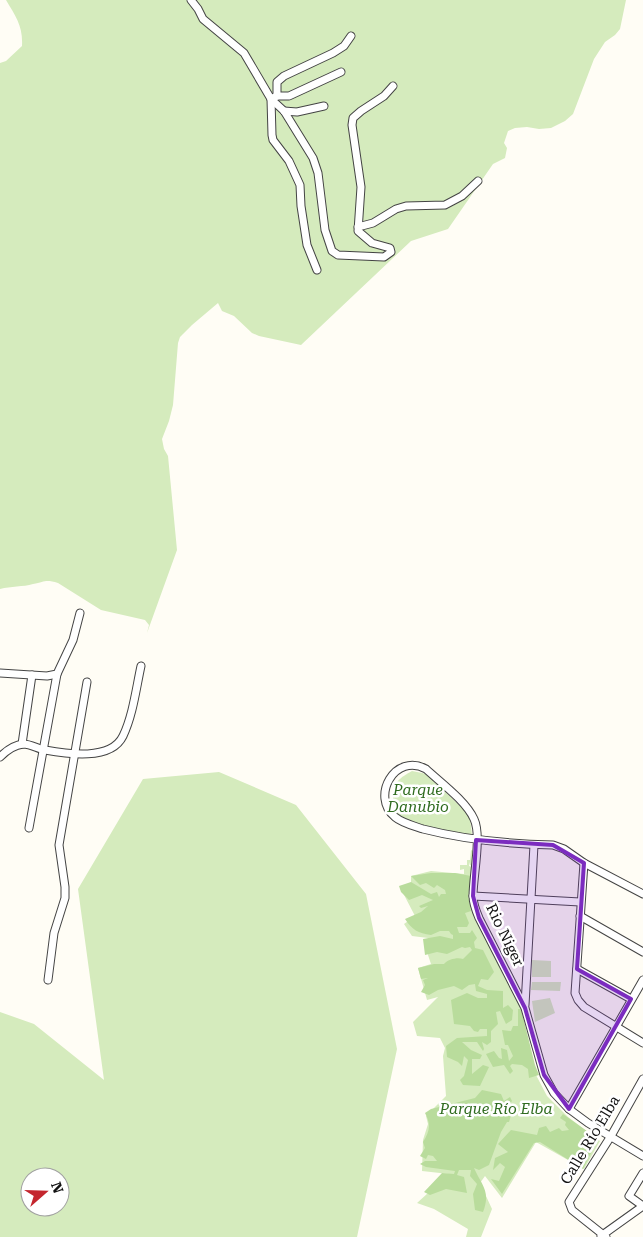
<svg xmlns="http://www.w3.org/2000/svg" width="643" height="1237" font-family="'Roboto Serif',serif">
<rect width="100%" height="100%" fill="#fffdf5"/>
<g fill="#d5ebbd" fill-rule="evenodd">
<path d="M6 0H626L620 29 615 35 605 42 594 59 573 114 565 121 551 128 539 129 527 127 515 128 508 131 504 143 507 148 505 158 493 164 448 229 411 241 301 345 259 336 252 333 234 316 222 311 218 303 192 325 180 337 178 343 173 405 169 421 162 439 164 449 168 456 177 550 147 633 149 625 145 620 101 610 58 583C45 579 45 582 33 584 23 587 11 586 0 589V63L6 61 22 46C23 26 16 17 6 0Z"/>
<path d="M412 771 427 774 463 809 470 818 472 835C453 835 437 830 419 824 415 823 409 822 404 820 396 815 393 805 393 797 392 783 401 777 412 771Z"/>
<path d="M219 772 296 805 366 894 397 1049 357 1237H0V1012L34 1024 104 1080 78 889 143 779ZM30 1177H60V1207H30Z"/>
<path d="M471 850 473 851 472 866 470 865V862L469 866 472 867 470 895 521 1009 536 1075 547 1096 568 1117 600 1141 584 1169 536 1142 502 1198 485 1176 480 1183 492 1209 481 1237H466L468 1229 434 1209 417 1203 449 1174 422 1171 423 1140 428 1124 426 1116 446 1096 443 1056 445 1048 440 1038 417 1036 413 1022 438 997 427 1000 418 968 431 964 425 946 428 938 412 936 404 924 415 916 402 891 411 887V876L431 871 464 874V869L460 870V865H467V860H470Z"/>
<path d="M532 960 551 961V977H532Z"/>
<path d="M532 982H561L560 991 531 990Z"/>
<path d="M550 998 555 1013 535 1022 532 1001Z"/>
</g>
<g fill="#b9dc9c">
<path d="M431 873H455L471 876 468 896 471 911 465 913 469 923 467 927H457L459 933H470L472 930 477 938 474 942 475 948 483 950 494 972 488 980 481 979 478 986 487 990 503 991V1008L508 1005 513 1010 512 1020 506 1024 500 1011 496 1012 498 1024 491 1031V1042L487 1045 482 1042 484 1049 483 1051 477 1042H462L471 1050 482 1055 480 1059H472V1074L483 1065 489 1067 480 1086 463 1085 460 1080 464 1076 468 1060 464 1056 462 1066 458 1062 447 1057 446 1046 457 1038 487 1036V1029H480L478 1032 474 1031 470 1026 454 1024 451 1000 467 993 478 998H487V994L476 991 475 984 469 985 462 990 454 986 438 990 429 995 421 992 425 985 423 980 428 978 421 979 418 968 434 964H444C448 959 458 957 463 959L472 950 470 947 465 948 462 947 447 954 437 952 425 955 423 939 440 936 453 939V935L451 934 449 931H440L431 935C418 933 412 930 405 919L421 912 428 906 421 908 419 906 433 900 422 895 409 900 401 892 399 886 411 882 431 894 437 892 439 897 441 894H446L445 890 437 885 434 888 426 883 420 885 411 876Z"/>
<path d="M518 1009H521L535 1065 539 1075 529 1078 528 1069 522 1065 512 1064 510 1066 513 1071 510 1074 504 1065 493 1067 486 1054 494 1051 499 1058 502 1059 501 1048 507 1050 509 1061 513 1056 508 1045H505L502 1030 511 1031 513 1026H518Z"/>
<path d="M482 1090 501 1094 504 1101 510 1097 512 1101 508 1106 512 1112 509 1122H507L501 1132 489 1165 479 1170 474 1168C482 1186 491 1191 483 1212L475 1210 473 1194 477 1184 470 1176 471 1170H459L457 1175 464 1177 467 1193 446 1189 430 1195 424 1192 442 1173 454 1174 455 1171 426 1167 420 1164 425 1161H437L433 1156 428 1155 426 1159 420 1156 425 1148 423 1142C430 1131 431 1124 425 1113L431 1109 475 1098Z"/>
<path d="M563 1114 598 1139 583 1169 540 1142 534 1143 502 1194 491 1179 499 1181 505 1167 500 1163 493 1170 495 1158 508 1152 498 1144 511 1130 537 1135 539 1128 546 1126 550 1132 559 1128 562 1131 569 1130 565 1125 566 1122 560 1118Z"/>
</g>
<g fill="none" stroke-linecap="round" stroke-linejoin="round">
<g stroke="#444" stroke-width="9">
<g id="minor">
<path d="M191 0 198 9 203 19 244 53 271 99 284 111 313 158 318 173 325 230 332 251 338 255 384 257 391 252 390 248 372 243 358 231 361 187 352 125 353 118 361 111 384 96 393 86"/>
<path d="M341 72 289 96H277V82L284 76 333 53 344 46 351 36"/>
<path d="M277 96 271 99 272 135 273 140 289 161 300 185 301 206 307 245 317 270"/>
<path d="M284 111 297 112 324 106"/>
<path d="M358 227 373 223 396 209 406 206 445 205 462 196 478 181"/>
<path d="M0 673 47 676 57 674 73 640 80 613"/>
<path d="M22 744 32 675"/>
<path d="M0 757C6 751 14 745 23 744 31 744 38 749 45 750 67 754 111 761 123 736 133 715 136 689 141 666"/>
<path d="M29 828 57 674"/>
<path d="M584 863 575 993 578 1000 584 1007 643 1043"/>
<path d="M643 894 584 863 564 849 553 845C509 844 466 840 423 829 414 826 402 823 395 817 370 797 395 752 426 769 440 782 466 801 474 819 482 836 473 876 473 896 473 904 476 911 479 918L525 1008 544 1075 554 1093 569 1109 588 1123 643 1156"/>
<path d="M473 896 580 902"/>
<path d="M580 916 643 952"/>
<path d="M577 969 631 999"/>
<path d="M48 980 54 933 65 898V887L59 845 87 682"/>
<path d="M525 1005 534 845"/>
<path d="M569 1109 643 980"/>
<path d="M643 1206 629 1196 643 1173"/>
<path d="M601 1236 643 1206"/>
<path d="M606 1237 572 1210 569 1202 611 1136 643 1079"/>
</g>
</g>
<use href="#minor" stroke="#fff" stroke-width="7"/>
</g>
<path fill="#7b2cbf" fill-opacity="0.2" stroke="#7b2cbf" stroke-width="4" stroke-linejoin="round" d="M476 840 553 845 584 863 577 969 631 999 569 1109 544 1075 525 1008 479 918 473 896Z"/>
<g text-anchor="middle" stroke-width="5" stroke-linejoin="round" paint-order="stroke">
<g font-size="15" font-style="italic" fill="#2f6b1f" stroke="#fff">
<text x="418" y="795">Parque<tspan x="418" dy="17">Danubio</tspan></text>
<text x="496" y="1114">Parque Río Elba</text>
</g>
<g font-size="15" fill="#111" stroke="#fff">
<text transform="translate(505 935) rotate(64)" y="5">Rio Niger</text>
<text transform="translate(590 1140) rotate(-59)" y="5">Calle Río Elba</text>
</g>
</g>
<g transform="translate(45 1192) rotate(70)"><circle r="24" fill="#ffffff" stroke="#a0a0a0"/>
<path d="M0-4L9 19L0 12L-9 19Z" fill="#c4262e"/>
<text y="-8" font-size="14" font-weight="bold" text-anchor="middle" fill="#111111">N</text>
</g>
</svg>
